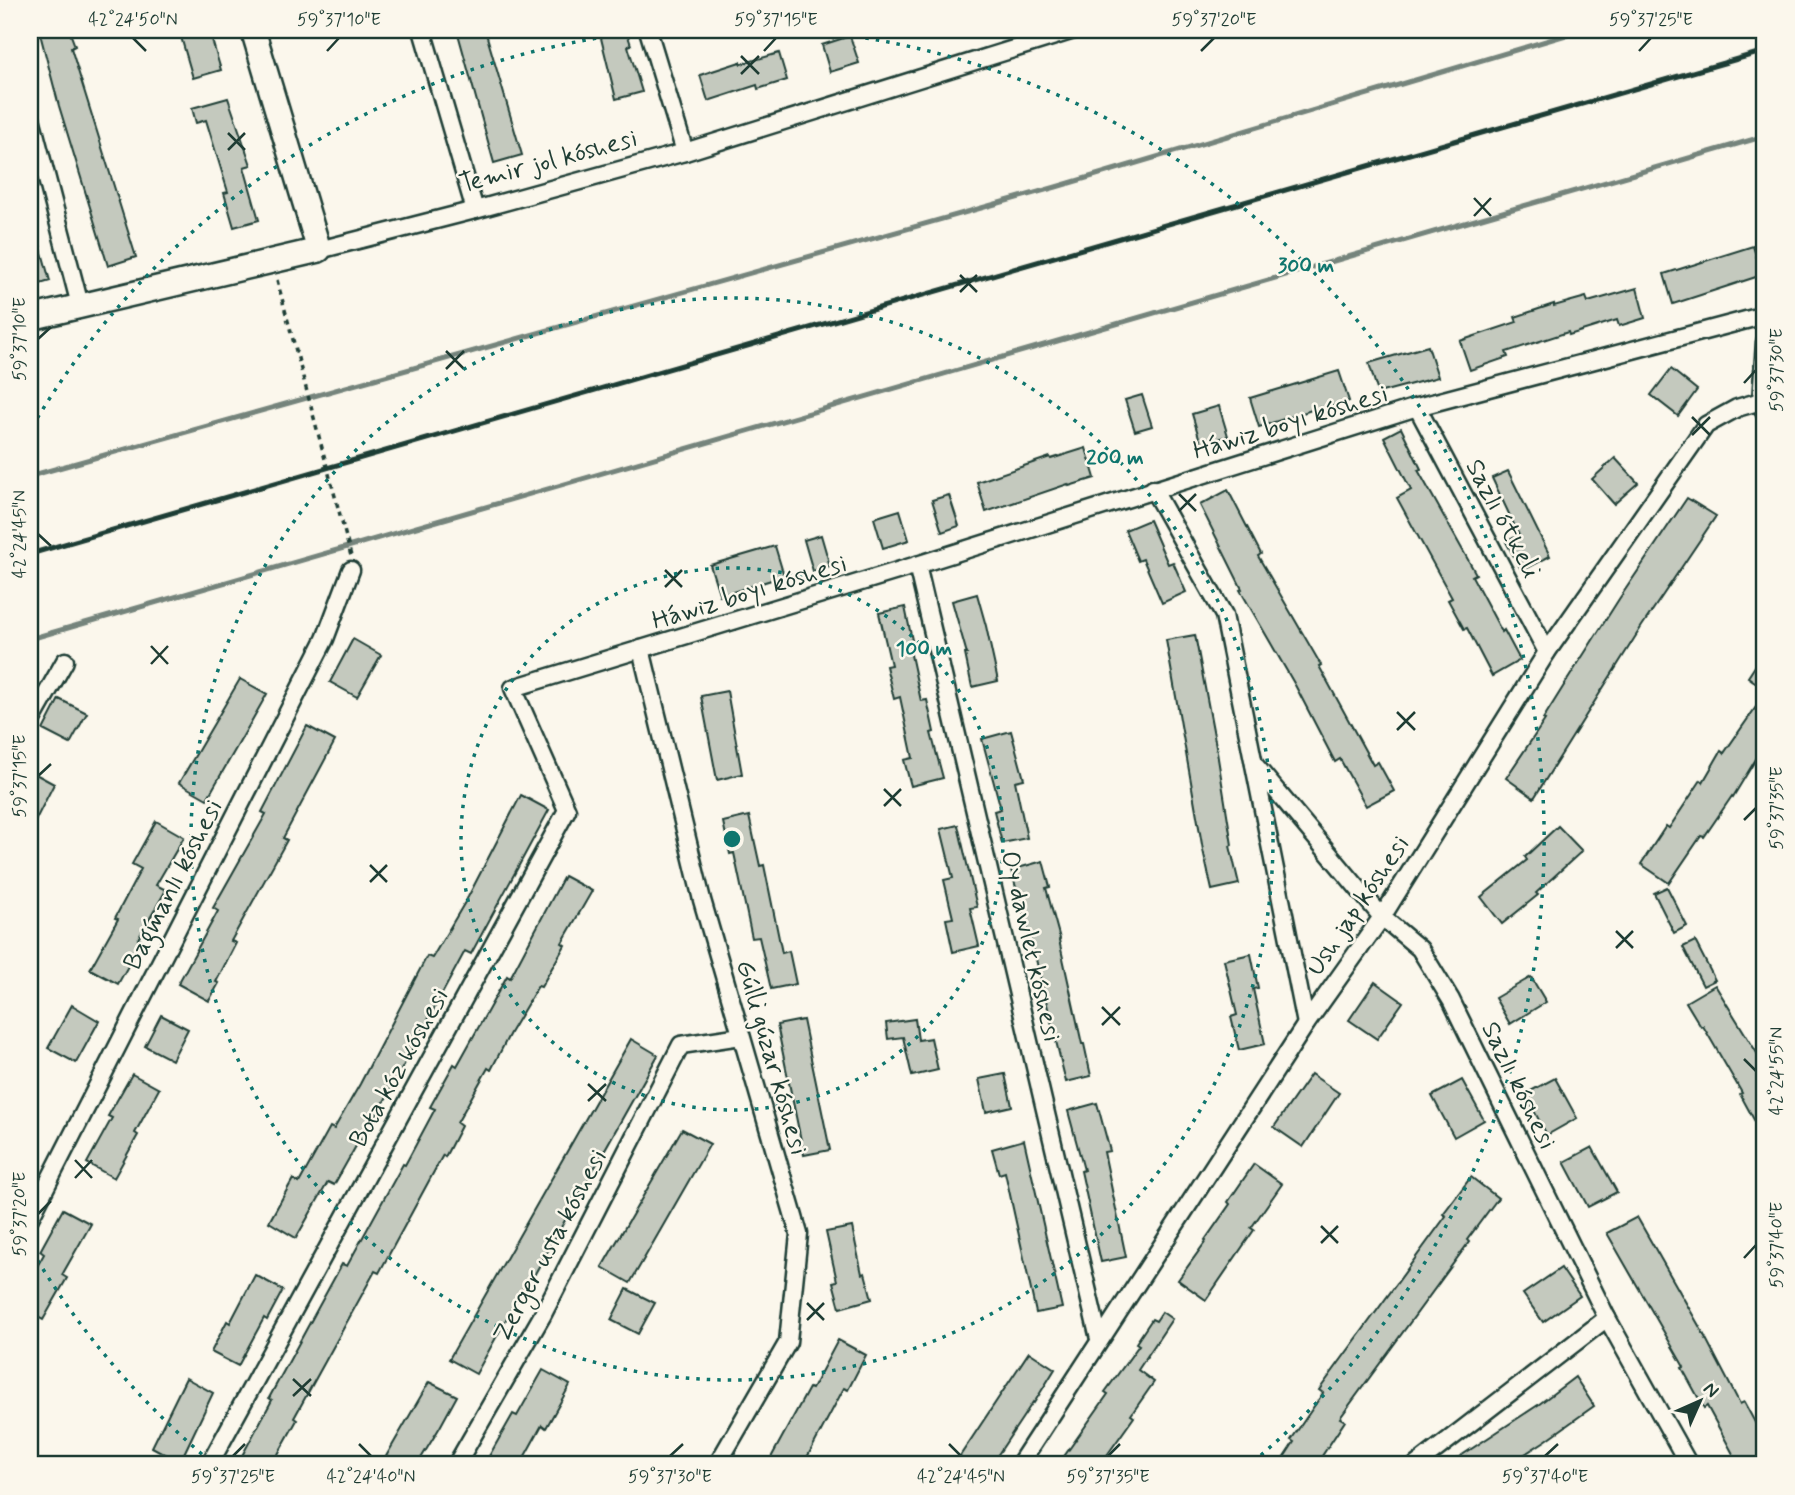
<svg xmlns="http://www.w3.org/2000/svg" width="1795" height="1495" font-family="Mynerve,sans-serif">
<rect width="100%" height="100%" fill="#fbf7ec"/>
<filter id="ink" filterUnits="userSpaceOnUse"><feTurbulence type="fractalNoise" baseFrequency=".0143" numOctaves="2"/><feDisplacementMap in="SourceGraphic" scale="14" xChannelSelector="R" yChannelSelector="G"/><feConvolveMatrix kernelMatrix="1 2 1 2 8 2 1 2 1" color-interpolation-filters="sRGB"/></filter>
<g filter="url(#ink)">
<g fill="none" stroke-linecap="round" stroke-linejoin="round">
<g stroke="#74847b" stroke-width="5">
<path d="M30 476 1056 187 1583 30"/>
<path d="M30 639 1765 136"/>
</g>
</g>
<g fill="#c4c9be" stroke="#1f3d34" stroke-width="2">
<path d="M39 30H69L75 46 71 48 136 257 108 266 59 106Z"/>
<path d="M179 30H209L221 70 193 78Z"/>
<path d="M457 30H485L522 155 494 163Z"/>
<path d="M599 30H626L631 45 628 46 642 92 616 99Z"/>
<path d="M850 36 859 63 830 72 822 45Z"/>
<path d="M779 53 787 80 758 89 757 85 708 101 700 75 740 62 741 64Z"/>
<path d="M228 98 251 165 244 167 259 220 234 227 224 193 228 192 206 120 196 123 192 108Z"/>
<path d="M34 224 50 281 30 287V225Z"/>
<path d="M1753 246 1762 275 1673 304 1664 274Z"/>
<path d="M1637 288 1645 318 1619 326 1617 320 1569 335 1568 332 1506 352 1508 357 1470 370 1460 341 1517 322 1515 317 1554 304V306L1586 297 1588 302Z"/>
<path d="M1428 346 1438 377 1378 393 1369 363Z"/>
<path d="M1671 369 1697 390 1678 416 1651 395Z"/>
<path d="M1339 371 1349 401 1322 409 1321 407 1259 427 1250 398Z"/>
<path d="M1142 395 1152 426 1135 431 1125 400Z"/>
<path d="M1219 406 1228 436 1201 444 1192 414Z"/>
<path d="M1401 428 1421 469 1418 470 1476 574 1472 576 1502 632 1504 630 1520 660 1492 676 1467 628 1464 629 1448 600 1452 598 1397 498 1411 490 1384 437Z"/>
<path d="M1086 448 1095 478 1069 486 1068 484 986 512 977 482 1050 457 1051 459Z"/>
<path d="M1615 458 1638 483 1614 504 1592 479Z"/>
<path d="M1508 471 1550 556 1522 571 1506 542 1519 535 1492 478Z"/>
<path d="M1228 490 1261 554 1258 556 1321 665 1319 666 1373 765 1378 762 1394 791 1366 806 1340 759 1335 762 1295 685 1240 590 1242 589 1200 505Z"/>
<path d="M949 495 959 526 942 532 932 500Z"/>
<path d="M1687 498 1716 516 1642 626 1534 798 1506 778 1545 720 1543 719 1563 687 1619 599Z"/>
<path d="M900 510 909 540 883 548 874 518Z"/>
<path d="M1149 520 1168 564 1173 562 1186 592 1162 603 1143 559 1138 561 1125 530Z"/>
<path d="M821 535 830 566 813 571 804 540Z"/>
<path d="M775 546 784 576 720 596 710 565Z"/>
<path d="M977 594 986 626 998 681 972 687 965 654H967L952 601Z"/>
<path d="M905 607 912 640 908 641 921 701 927 700 934 732 931 733 943 778 911 786 904 760 913 758 900 697 894 699 886 666 891 665 879 613Z"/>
<path d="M1195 635 1216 746 1232 845 1230 846 1239 884 1212 890 1203 850 1166 640Z"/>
<path d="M353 639 381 655 357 697 330 682Z"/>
<path d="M1765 651V689L1748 677Z"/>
<path d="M240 679 267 694 207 799 179 783Z"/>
<path d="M727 691 742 774 717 780 701 696Z"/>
<path d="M1765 694V744L1733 797 1732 796 1704 837 1701 836 1669 883 1641 864 1666 826 1669 828 1701 780 1703 782 1721 751 1724 753Z"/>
<path d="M59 699 87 713 70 744 43 730Z"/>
<path d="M307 726 335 741 283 838 287 840 231 941 236 943 216 982 219 983 209 1001 178 984 218 911 213 908 266 814 262 812Z"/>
<path d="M1011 731 1024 779 1015 781 1027 838 1002 843 994 811 1001 809 982 739Z"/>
<path d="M30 771 54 784 30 831Z"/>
<path d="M521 795 549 810 471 954 465 951 363 1141 360 1139 334 1185 328 1182 296 1238 269 1222 293 1179 299 1183 330 1127 334 1129 360 1084 427 956 432 958 468 897Z"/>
<path d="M749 816 760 866 764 865 782 953 789 951 796 984 771 989 759 937 752 938 734 853 730 854 723 822Z"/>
<path d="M156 821 184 837 156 885 166 890 138 939 142 941 118 984 90 969 118 919 115 918 141 869 132 864Z"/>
<path d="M958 825 977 907 970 908 979 946 953 952 946 919 953 918 944 880 953 878 941 829Z"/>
<path d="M1558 826 1582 851 1536 893 1538 895 1502 924 1481 897 1527 860 1525 857Z"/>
<path d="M1043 861 1050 887 1046 888 1060 939 1059 940 1082 1044H1084L1091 1076 1066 1082 1033 947 1011 870Z"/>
<path d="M564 876 592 891 562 943 565 945 541 987 538 986 510 1033 491 1070 488 1068 457 1123 461 1126 445 1157 443 1155 379 1273 375 1271 294 1418 297 1420 272 1465H237L272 1400 269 1398 319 1306 342 1264 347 1266 403 1164 405 1165 435 1109 430 1107 454 1064 457 1066 507 976 510 978Z"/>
<path d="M1667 887 1687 926 1674 933 1654 893Z"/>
<path d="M1695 941 1715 980 1703 986 1683 947Z"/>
<path d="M1251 954 1258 988 1253 989 1265 1044 1239 1050 1231 1017 1237 1015 1224 960Z"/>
<path d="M1531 977 1546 1002 1510 1024 1495 998Z"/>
<path d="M1375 982 1403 1002 1377 1039 1349 1020Z"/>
<path d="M1715 985 1765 1066V1140L1740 1094 1742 1093 1703 1026 1701 1027 1686 1002Z"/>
<path d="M72 1005 99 1021 76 1063 48 1048Z"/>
<path d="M161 1015 188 1029 172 1060 145 1046Z"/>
<path d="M915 1019 918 1040 931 1038 938 1070 912 1076 903 1037 888 1039 886 1023Z"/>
<path d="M803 1020 830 1150 804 1155 777 1025Z"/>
<path d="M631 1039 658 1055 528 1286 525 1285 476 1374 449 1359Z"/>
<path d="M132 1074 159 1089 135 1133 138 1135 114 1178 87 1163 112 1118 108 1116Z"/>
<path d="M1005 1074 1012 1106 986 1112 979 1079Z"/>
<path d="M1311 1074 1339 1093 1303 1147 1274 1127Z"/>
<path d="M1555 1078 1577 1118 1547 1135 1525 1094Z"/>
<path d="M1462 1080 1484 1120 1454 1137 1432 1096Z"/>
<path d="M1097 1103 1110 1151 1104 1152 1126 1257 1101 1262 1081 1171 1084 1170 1068 1111Z"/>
<path d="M682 1129 710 1144 630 1283 602 1267Z"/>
<path d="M1024 1140 1062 1308 1036 1313 1005 1172 999 1174 992 1149Z"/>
<path d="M1592 1147 1617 1192 1588 1207 1564 1162Z"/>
<path d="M1254 1164 1282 1184 1251 1228 1254 1230 1206 1300 1178 1280 1206 1241 1205 1240 1230 1204 1228 1202Z"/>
<path d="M1471 1177 1498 1198 1467 1240 1469 1242 1340 1418 1345 1421 1316 1465H1279L1294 1442 1291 1440 1323 1393 1319 1390 1446 1216 1443 1214Z"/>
<path d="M63 1209 91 1224 62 1275 67 1278 43 1320 30 1313V1279L44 1254 40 1251Z"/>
<path d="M1637 1217 1702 1331 1740 1404 1744 1402 1765 1441V1465H1739L1707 1406 1704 1408 1682 1368 1684 1367 1607 1233Z"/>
<path d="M852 1227 862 1274 865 1273 872 1299 840 1308 833 1282 837 1281 826 1232Z"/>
<path d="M1561 1268 1580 1296 1543 1322 1523 1294Z"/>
<path d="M255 1275 283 1290 267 1320 264 1318 238 1366 211 1352 227 1321 230 1323Z"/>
<path d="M627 1289 655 1303 638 1334 611 1320Z"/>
<path d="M1162 1312 1172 1319 1138 1370 1154 1382 1131 1415 1134 1417 1100 1465H1058L1108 1394 1105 1392 1139 1345 1136 1343 1152 1319 1156 1321Z"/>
<path d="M838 1340 866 1355 848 1390 844 1388 803 1465H767L809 1388 812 1389Z"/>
<path d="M1029 1352 1055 1369 1034 1403 1033 1402 991 1465H954Z"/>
<path d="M543 1370 570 1385 546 1428 542 1425 520 1465H484L513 1414 517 1416Z"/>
<path d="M1575 1377 1594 1406 1545 1441 1508 1465H1447L1538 1405Z"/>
<path d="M186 1378 213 1393 180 1462 152 1447Z"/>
<path d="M429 1382 457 1396 440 1427 417 1465H381Z"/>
</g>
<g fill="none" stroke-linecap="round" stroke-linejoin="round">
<g stroke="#1f3d34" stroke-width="21">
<g id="street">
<path d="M422 30 475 210"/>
<path d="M648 30 685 152"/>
<path d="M30 114 80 305"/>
<path d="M319 250 475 210 685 152 1074 30"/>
<path d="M1765 342 1761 401 1765 414"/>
<path d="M1417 407 1547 652"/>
<path d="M1153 489 1224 615 1306 1024"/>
<path d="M917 565 1099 1339"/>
<path d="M641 649 702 900 799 1234 788 1342 717 1465"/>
<path d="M30 723 65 661"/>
<path d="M1254 764 1382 917 1420 949 1451 1000 1607 1318 1689 1465"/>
<path d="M30 1218 325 639 351 570"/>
<path d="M209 1465 567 810 513 688 917 565 1417 407 1765 315"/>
<path d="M456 1465 542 1316 681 1045 741 1036"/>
<path d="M1019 1465 1306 1024 1382 917 1547 652 1706 425 1737 408 1761 401"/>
<path d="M1416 1465 1607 1318"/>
</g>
</g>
<g stroke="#1f3d34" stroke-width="28">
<path id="secondary" d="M30 318 319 250 253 30"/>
</g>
<path stroke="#1f3d34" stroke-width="3.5" stroke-dasharray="5 5" stroke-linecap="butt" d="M277 280 351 556"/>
<use href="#street" stroke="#fbf7ec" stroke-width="16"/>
<use href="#secondary" stroke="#fbf7ec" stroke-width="23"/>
<path stroke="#1f3d34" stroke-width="5" d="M30 554 1765 51"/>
</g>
</g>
<path fill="none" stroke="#1f3d34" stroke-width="2.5" d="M133 38 146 51M327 51 339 38M764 51 776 38M1201 51 1214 38M1639 51 1651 38M741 56 759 74M741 74 759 56M228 133 245 150M228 150 245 133M1474 198 1491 216M1474 216 1491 198M960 275 977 292M960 292 977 275M38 339 51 327M446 351 464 369M446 369 464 351M1744 383 1756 370M1692 417 1710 435M1692 435 1710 417M1179 494 1196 511M1179 511 1196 494M38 534 51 546M665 570 682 587M665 587 682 570M151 646 168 664M151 664 168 646M1397 712 1415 730M1397 730 1415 712M38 776 51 764M884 789 901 806M884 806 901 789M1744 820 1756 808M370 865 387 882M370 882 387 865M1616 931 1633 948M1616 948 1633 931M1102 1007 1120 1025M1102 1025 1120 1007M1744 1059 1756 1071M588 1084 606 1101M588 1101 606 1084M75 1160 92 1178M75 1178 92 1160M38 1214 51 1201M1321 1226 1338 1243M1321 1243 1338 1226M1744 1258 1756 1245M807 1303 824 1320M807 1320 824 1303M293 1379 311 1396M293 1396 311 1379M359 1444 371 1456M949 1444 961 1456M233 1456 245 1444M670 1456 683 1444M1108 1456 1120 1444M1545 1456 1558 1444"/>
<g fill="none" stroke="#0f766e" stroke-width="3.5" stroke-dasharray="3.5 7">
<circle cx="732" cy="839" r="271"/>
<circle cx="732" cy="839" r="541"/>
<path d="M210 1461A812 812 0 0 1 32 1251M32 427A812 812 0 0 1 661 30M803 30A812 812 0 0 1 1254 1461"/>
</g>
<g text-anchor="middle" stroke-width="5" stroke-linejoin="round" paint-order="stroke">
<g font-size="26" fill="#1f3d34" stroke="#fbf7ec">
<text transform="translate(548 160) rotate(-15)" y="9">Temir jol kóshesi</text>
<text transform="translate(1290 421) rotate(-17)" y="9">Háwiz boyı kóshesi</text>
<text transform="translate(1504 518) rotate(62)" y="9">Sazlı ótkeli</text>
<text transform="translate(749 591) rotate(-17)" y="9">Háwiz boyı kóshesi</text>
<text transform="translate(172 884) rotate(-63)" y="9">Baǵmanlı kóshesi</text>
<text transform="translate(1357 905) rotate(-56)" y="9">Ush jap kóshesi</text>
<text transform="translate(1032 946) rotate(77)" y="9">Oy dawlet kóshesi</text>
<text transform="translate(773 1057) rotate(74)" y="9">Gúlli gúzar kóshesi</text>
<text transform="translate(398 1067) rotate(-61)" y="9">Bota kóz kóshesi</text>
<text transform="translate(1520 1085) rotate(64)" y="9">Sazlı kóshesi</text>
<text transform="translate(549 1245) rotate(-62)" y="9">Zerger usta kóshesi</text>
</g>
</g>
<circle cx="732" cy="839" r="10" fill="#0f766e" stroke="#fbf7ec" stroke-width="3.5"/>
<g font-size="21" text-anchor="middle" font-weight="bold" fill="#0f766e" stroke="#fbf7ec" stroke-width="5" stroke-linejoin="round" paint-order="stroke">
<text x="1306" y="272">300 m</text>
<text x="1115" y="464">200 m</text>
<text x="924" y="655">100 m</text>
</g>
<rect width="1795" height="1495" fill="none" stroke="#fbf7ec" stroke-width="77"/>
<g transform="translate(1700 1401) rotate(45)" stroke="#fbf7ec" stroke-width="5" paint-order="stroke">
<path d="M0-5L12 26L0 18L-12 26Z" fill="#1f3d34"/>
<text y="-10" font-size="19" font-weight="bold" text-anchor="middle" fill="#1f3d34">N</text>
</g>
<rect x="38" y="38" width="1718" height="1418" fill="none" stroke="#1f3d34" stroke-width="2.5"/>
<g font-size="18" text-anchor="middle" fill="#1f3d34">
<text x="133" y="25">42°24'50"N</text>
<text x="339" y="25">59°37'10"E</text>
<text x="776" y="25">59°37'15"E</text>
<text x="1214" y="25">59°37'20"E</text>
<text x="1651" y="25">59°37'25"E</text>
<text transform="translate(19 339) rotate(-90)" y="6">59°37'10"E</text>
<text transform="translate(1776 370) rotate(-90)" y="6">59°37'30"E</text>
<text transform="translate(19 534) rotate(-90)" y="6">42°24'45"N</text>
<text transform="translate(19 776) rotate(-90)" y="6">59°37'15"E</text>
<text transform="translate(1776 808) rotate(-90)" y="6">59°37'35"E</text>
<text transform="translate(1776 1071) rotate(-90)" y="6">42°24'55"N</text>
<text transform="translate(19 1214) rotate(-90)" y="6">59°37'20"E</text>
<text transform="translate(1776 1245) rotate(-90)" y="6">59°37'40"E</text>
<text x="233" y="1482">59°37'25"E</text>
<text x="371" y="1482">42°24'40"N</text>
<text x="670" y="1482">59°37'30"E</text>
<text x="961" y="1482">42°24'45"N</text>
<text x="1108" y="1482">59°37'35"E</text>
<text x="1545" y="1482">59°37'40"E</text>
</g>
</svg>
